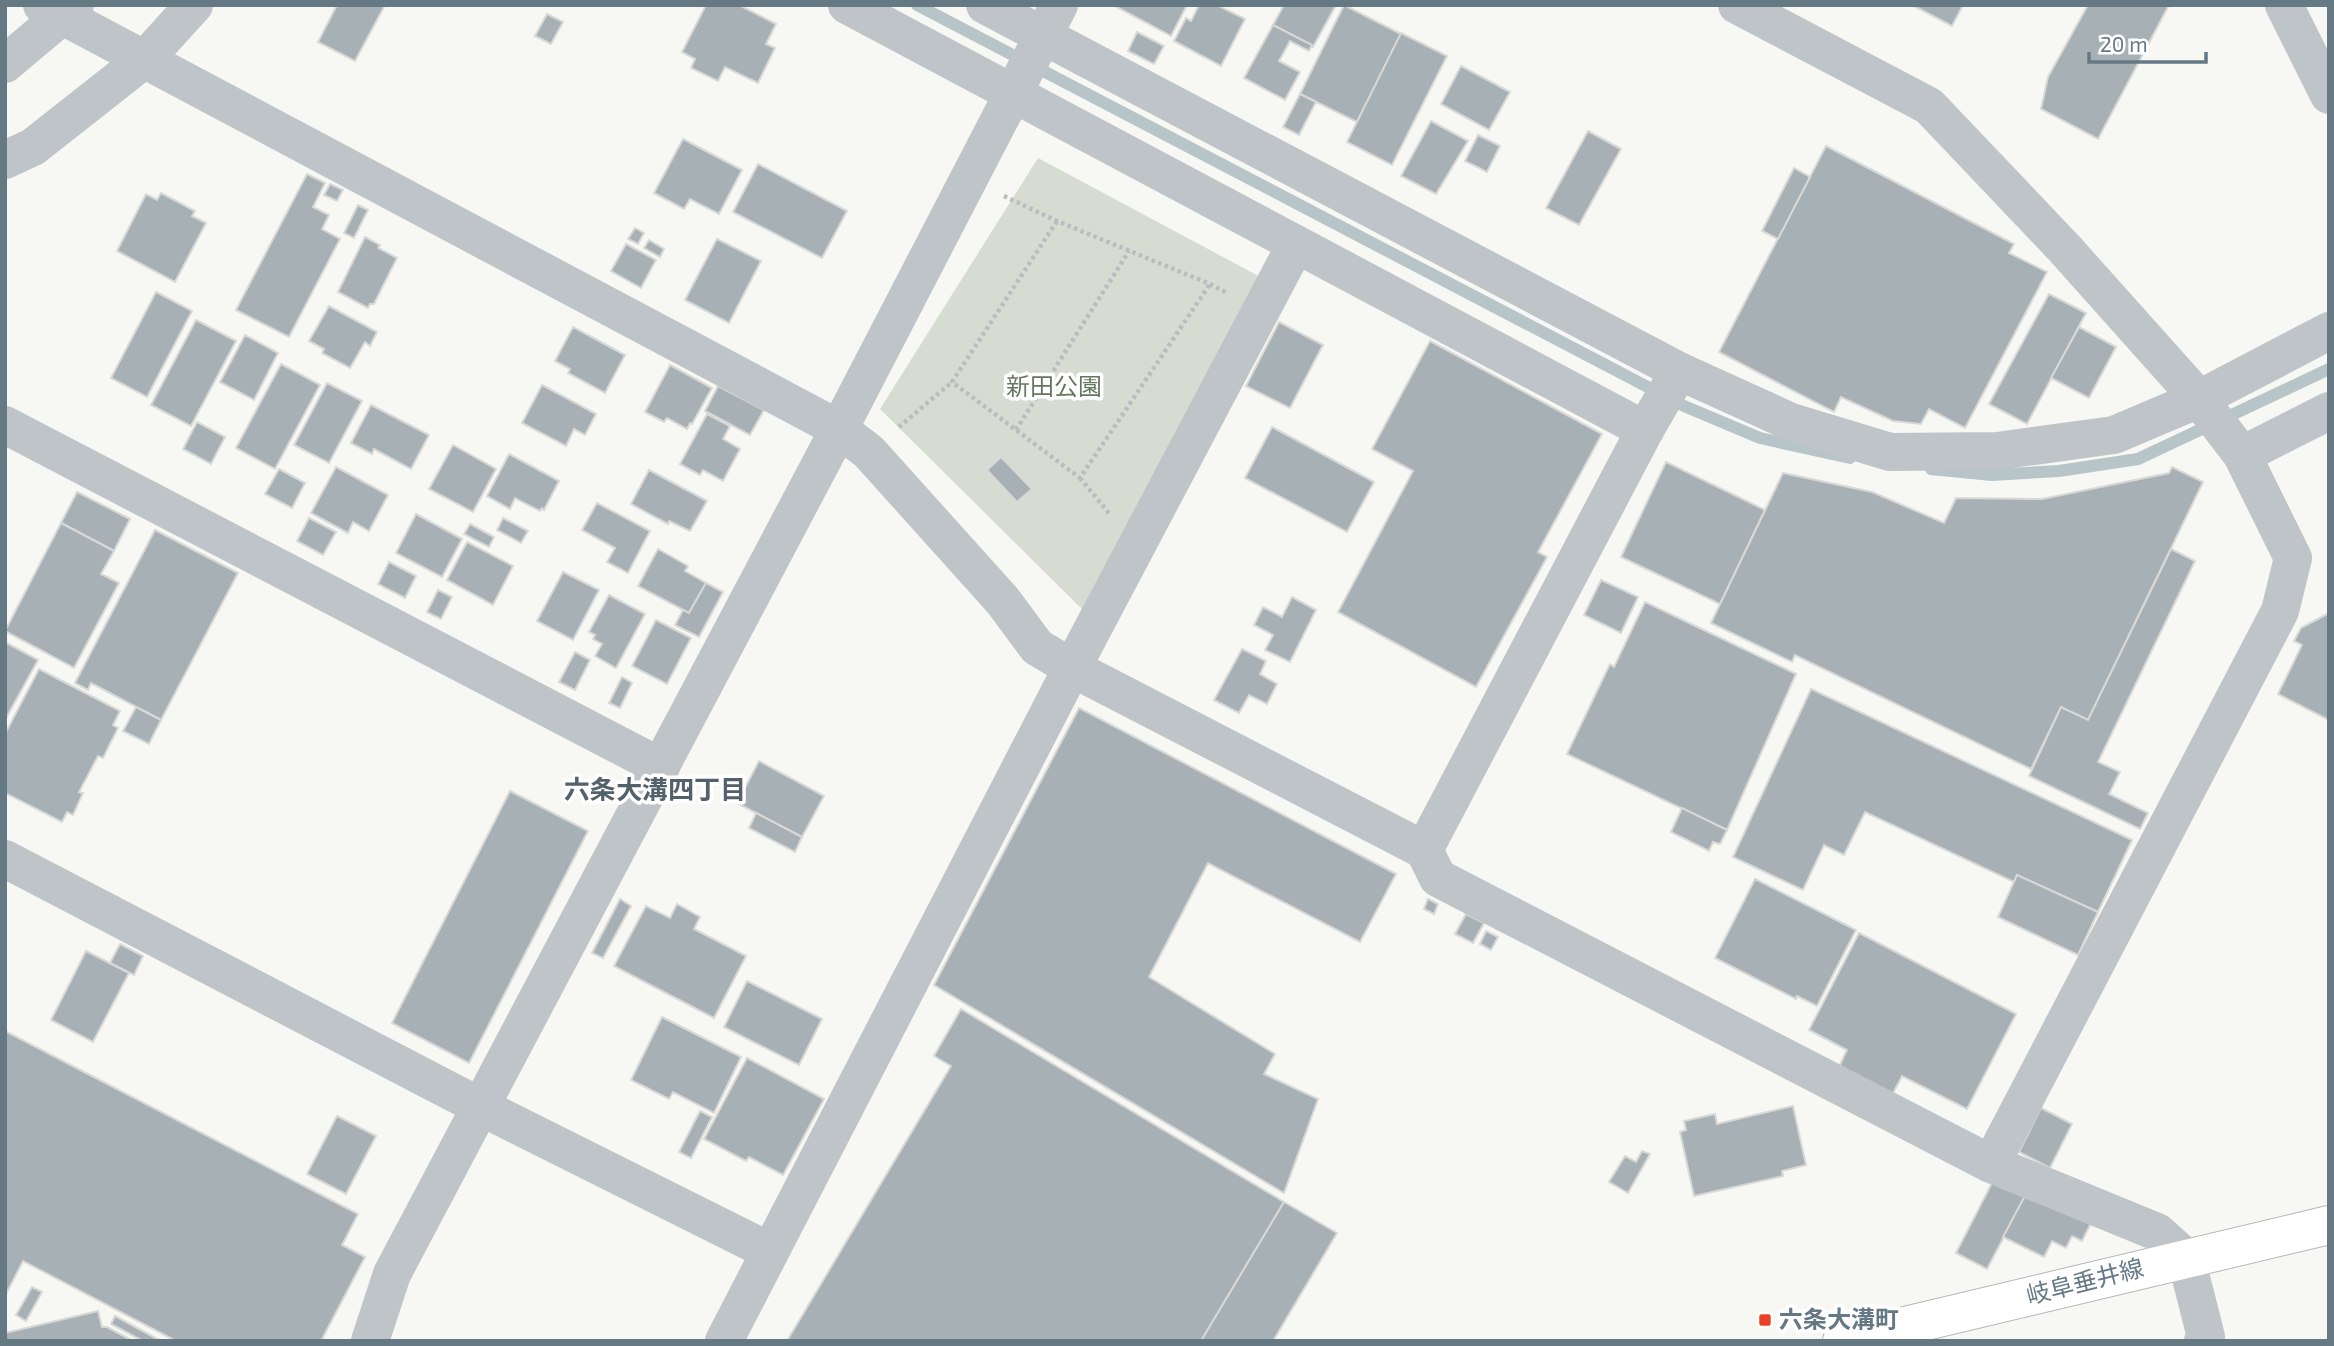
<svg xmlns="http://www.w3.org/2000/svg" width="2334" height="1346" font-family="'Exo 2','Noto Sans JP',sans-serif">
<rect width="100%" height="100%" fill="#f7f7f3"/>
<path fill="#d7dcd3" d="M1038 158 1266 280 1086 613 880 409Z"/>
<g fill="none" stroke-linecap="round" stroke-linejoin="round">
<g stroke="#b7c5c8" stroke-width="12">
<path d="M917 5 1684 406 1760 438 1850 458"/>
<path d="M1931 469 1992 475 2059 471 2138 459 2329 369"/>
</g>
</g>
<g fill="#a6b0b5" stroke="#d8d8d6" stroke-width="2">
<path d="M337 5H385L355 61 318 42Z"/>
<path d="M706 5H739L776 24 766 44 775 48 758 83 725 67 718 81 691 68 695 59 682 52Z"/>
<path d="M1113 5H1187L1171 36Z"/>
<path d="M1199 5H1217L1245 19 1221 66 1174 41 1186 18 1191 21Z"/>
<path d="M1284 5H1336L1313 47 1273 25Z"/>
<path d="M1344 5 1401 34 1357 122 1300 94Z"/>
<path d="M1912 5H1963L1952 26Z"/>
<path d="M2088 5H2169L2098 139 2041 109 2048 77Z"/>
<path d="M547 14 563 22 551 44 535 36Z"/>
<path d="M1273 25 1312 45 1309 51 1290 41 1279 61 1300 72 1285 100 1244 78Z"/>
<path d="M1137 32 1164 46 1154 64 1128 51Z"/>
<path d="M1401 33 1447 56 1392 165 1347 142Z"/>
<path d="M1461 66 1510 92 1489 130 1441 104Z"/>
<path d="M1300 94 1316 102 1299 135 1283 127Z"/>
<path d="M1431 121 1468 141 1436 194 1401 176Z"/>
<path d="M1588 131 1621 149 1579 225 1546 208Z"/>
<path d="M1478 135 1500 146 1487 172 1465 161Z"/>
<path d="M683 139 742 170 719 214 690 199 684 209 654 193Z"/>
<path d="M1826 146 2014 244 2009 253 2047 272 1965 428 1929 409 1921 424 1893 421 1841 397 1834 412 1719 352Z"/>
<path d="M758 164 847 211 822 258 733 212Z"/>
<path d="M1794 168 1810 177 1778 239 1762 231Z"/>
<path d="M307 174 325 183 313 207 329 215 322 229 340 239 289 337 236 310Z"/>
<path d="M330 184 343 190 337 201 324 195Z"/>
<path d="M161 193 195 211 192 216 206 223 175 282 117 251 146 194 157 200Z"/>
<path d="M358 205 368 210 354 238 344 233Z"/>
<path d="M635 228 644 233 638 244 628 239Z"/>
<path d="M365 237 380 245 378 248 397 258 374 304H370L368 308 338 292Z"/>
<path d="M717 239 761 261 729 323 685 300Z"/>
<path d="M649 240 664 249 660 257 644 248Z"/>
<path d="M626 244 656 260 641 288 611 271Z"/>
<path d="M156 292 192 311 147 397 111 378Z"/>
<path d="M2049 294 2086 313 2027 424 1989 404Z"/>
<path d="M329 306 377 332 370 346 365 342 350 368 322 353 324 349 309 341Z"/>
<path d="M196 320 236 341 191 426 151 405Z"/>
<path d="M1279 322 1323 345 1290 408 1246 386Z"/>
<path d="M573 327 625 355 605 393 568 373 570 369 555 361Z"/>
<path d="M2079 327 2116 347 2089 398 2051 378Z"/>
<path d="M245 335 278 353 254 400 220 382Z"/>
<path d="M1430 341 1602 434 1538 552 1547 557 1476 687 1338 612 1413 471 1372 449Z"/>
<path d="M281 364 320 385 275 469 236 448Z"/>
<path d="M670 365 712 388 692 424 690 423 687 429 667 418 664 422 645 412Z"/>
<path d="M327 383 362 401 329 463 294 445Z"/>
<path d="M542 385 596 414 585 435 574 429 566 446 522 423Z"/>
<path d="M718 386 764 410 750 435 705 411Z"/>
<path d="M371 405 429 435 411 469 374 449 372 454 351 443Z"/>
<path d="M707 414 730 426 723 439 740 449 723 481 703 470 700 475 680 464Z"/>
<path d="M197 422 225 437 211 464 183 449Z"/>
<path d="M1272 427 1374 482 1347 532 1245 478Z"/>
<path d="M453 445 496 469 473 512 429 489Z"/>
<path d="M509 454 559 481 544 510 542 508 540 511 515 498 510 509 487 496Z"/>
<path d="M1001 457 1032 489 1017 502 987 470Z"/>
<path d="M1666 462 1765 510 1720 604 1621 557Z"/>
<path d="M336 467 388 495 369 531 353 522 348 533 311 513Z"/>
<path d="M2172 467 2203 482 2088 720 2061 707 2031 769 1795 655 1792 662 1711 623 1783 473 1872 492 1944 523 1956 498 2042 499 2169 473Z"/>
<path d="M279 469 305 483 292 508 265 494Z"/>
<path d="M649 470 707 501 690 531 669 521 668 524 631 504Z"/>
<path d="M77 492 130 519 114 551 61 523Z"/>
<path d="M597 503 650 531 628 573 607 562 615 548 582 530Z"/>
<path d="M416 514 462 539 442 577 396 553Z"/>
<path d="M309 518 336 532 323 555 297 541Z"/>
<path d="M503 518 528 531 521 543 497 530Z"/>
<path d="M61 523 114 551 101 574 119 583 74 668 5 631Z"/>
<path d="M470 524 494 537 489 547 464 534Z"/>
<path d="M155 530 238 573 161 720 91 683 88 690 75 683Z"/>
<path d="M467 542 513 566 493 605 447 580Z"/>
<path d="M658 549 688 566 685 571 706 583 689 613 638 586Z"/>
<path d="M2171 549 2195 561 2098 762 2120 772 2109 794 2148 813 2140 829 2029 776 2061 707 2088 720Z"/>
<path d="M389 562 416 576 405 598 378 584Z"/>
<path d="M563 572 599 590 573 640 537 621Z"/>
<path d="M1601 580 1638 597 1621 633 1584 615Z"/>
<path d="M706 583 723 592 699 637 675 625 683 610 689 613Z"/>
<path d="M438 590 452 597 441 619 427 612Z"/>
<path d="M609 595 645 614 616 668 595 656 602 644 593 639 595 635 589 632Z"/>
<path d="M1292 597 1316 610 1290 662 1265 650 1273 635 1254 625 1263 607 1282 617Z"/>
<path d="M1645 602 1796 674 1727 830 1567 754 1610 664 1614 667Z"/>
<path d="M2329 613V720L2278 694 2302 645 2294 641 2301 628Z"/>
<path d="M656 620 691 638 667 684 632 666Z"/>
<path d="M5 642 38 660 5 720Z"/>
<path d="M1242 649 1266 661 1260 674 1277 684 1267 704 1249 695 1239 713 1214 700Z"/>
<path d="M575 652 590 660 575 690 559 682Z"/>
<path d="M39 669 120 711 113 725 118 728 103 758 98 756 79 792 83 793 73 815 67 812 62 822 5 793V734Z"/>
<path d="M622 677 632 683 620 708 609 703Z"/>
<path d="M1811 689 2132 840 2098 912 2017 875 2014 882 1865 812 1844 855 1824 845 1803 890 1733 857Z"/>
<path d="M136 707 161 720 149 744 123 731Z"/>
<path d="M1079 708 1396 874 1360 942 1208 863 1149 977 1275 1054 1264 1074 1318 1099 1284 1193 934 985Z"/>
<path d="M759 761 824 796 802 837 737 803Z"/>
<path d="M510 791 588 831 469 1063 392 1023Z"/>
<path d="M1682 808 1727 830 1720 844 1713 842 1709 851 1671 832Z"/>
<path d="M756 813 802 837 795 852 749 828Z"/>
<path d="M2017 875 2098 912 2078 955 1998 917Z"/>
<path d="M1755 879 1856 930 1817 1006 1797 996 1796 999 1715 958Z"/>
<path d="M620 899 631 906 603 958 592 953Z"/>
<path d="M1428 899 1438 904 1434 914 1424 909Z"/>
<path d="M677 904 700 917 694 929 746 956 714 1018 614 966 646 906 670 918Z"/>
<path d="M1466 914 1484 923 1473 943 1455 934Z"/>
<path d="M1486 931 1498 937 1491 950 1480 944Z"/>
<path d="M1859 933 2016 1014 1967 1109 1902 1076 1892 1095 1838 1069 1847 1050 1809 1030Z"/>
<path d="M120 944 143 956 134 975 110 963Z"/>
<path d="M86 951 129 973 93 1042 51 1020Z"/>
<path d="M747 981 822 1019 799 1065 724 1027Z"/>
<path d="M961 1009 1284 1202 1201 1341H787L951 1066 934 1056Z"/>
<path d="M662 1017 741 1057 714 1113 673 1092 669 1099 631 1080Z"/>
<path d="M5 1031 358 1214 342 1245 365 1257 321 1341H176L23 1261 5 1296Z"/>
<path d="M747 1058 824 1099 783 1175 749 1157 746 1161 704 1139Z"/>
<path d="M1793 1106 1806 1165 1782 1171 1783 1176 1694 1196 1680 1132 1686 1130 1684 1121 1715 1114 1717 1124Z"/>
<path d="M2041 1108 2072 1124 2050 1168 2019 1152Z"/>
<path d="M700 1111 712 1117 691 1158 679 1152Z"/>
<path d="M337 1116 376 1136 346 1194 307 1174Z"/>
<path d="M1642 1151 1650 1154 1628 1193 1609 1182 1625 1156 1636 1162Z"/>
<path d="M1994 1179 2026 1195 1987 1269 1956 1253Z"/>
<path d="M2028 1190 2094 1217 2082 1241 2072 1236 2066 1248 2052 1241 2044 1257 2003 1237Z"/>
<path d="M1284 1202 1337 1233 1273 1341H1201Z"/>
<path d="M32 1287 42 1292 26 1321 16 1315Z"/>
<path d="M98 1311 102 1327H107L133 1341H5V1333Z"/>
<path d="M115 1316 161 1341H143L111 1324Z"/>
</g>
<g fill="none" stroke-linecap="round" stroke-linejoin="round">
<g stroke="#b3b8bc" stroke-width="40">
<path id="primary" d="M1842 1341 2329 1225"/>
</g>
<g stroke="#b9bdbf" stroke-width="4.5" stroke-dasharray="3.5 3.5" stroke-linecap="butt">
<path d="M1004 196 1057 221 1210 284 1227 293"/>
<path d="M1057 221 952 382 1080 478 1210 284"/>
<path d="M899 427 952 382"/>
<path d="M1016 430 1129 251"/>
<path d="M1080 478 1109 513"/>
</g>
<g stroke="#bfc4c8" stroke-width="38">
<path d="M42 5 839 429 869 452 1003 601 1037 647 1072 668 1424 850 1438 878 1991 1164 2157 1232 2186 1258 2206 1337 2203 1341"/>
<path d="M847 5 1645 430"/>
<path d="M985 5 1679 371 1791 422 1890 452 1997 451 2114 435 2199 399 2329 331"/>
<path d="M1737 5 1929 106 2065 249 2199 399 2242 455 2293 558 2280 611 1991 1164"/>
<path d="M2284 5 2329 95"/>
<path d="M5 64 75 5"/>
<path d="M5 160 33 147 146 58 194 5"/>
<path d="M5 425 661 767"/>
<path d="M2242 455 2329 411"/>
<path d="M1424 850 1645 430 1679 371"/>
<path d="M5 859 479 1106 769 1251"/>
<path d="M370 1341 392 1274 839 429 1059 5"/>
<path d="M724 1341 1072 668 1295 246"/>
</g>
<use href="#primary" stroke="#fff" stroke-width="38"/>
</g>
<rect fill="#e64225" stroke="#fff" stroke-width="2.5" x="1758" y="1313" width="14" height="14" rx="3.5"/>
<g text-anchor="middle" stroke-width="7" stroke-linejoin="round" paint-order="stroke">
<g font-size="24" fill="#667760" stroke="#fff">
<text x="1054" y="395">新田公園</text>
</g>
<g font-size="24" fill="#657985" stroke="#fff">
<text transform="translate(2085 1282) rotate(-14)" y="8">岐阜垂井線</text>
</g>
<g font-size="24" font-weight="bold" fill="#657985" stroke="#fff" text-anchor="start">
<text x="1779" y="1328">六条大溝町</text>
</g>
<g font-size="26" font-weight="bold" fill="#53626a" stroke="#fff">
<text x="655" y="799">六条大溝四丁目</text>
</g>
</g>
<rect width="2334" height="1346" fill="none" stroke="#657985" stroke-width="14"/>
<path d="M2089 52v10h117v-10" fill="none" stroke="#657985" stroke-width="3.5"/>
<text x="2100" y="52" font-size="21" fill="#657985" stroke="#ffffff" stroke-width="5" paint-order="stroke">20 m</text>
</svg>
